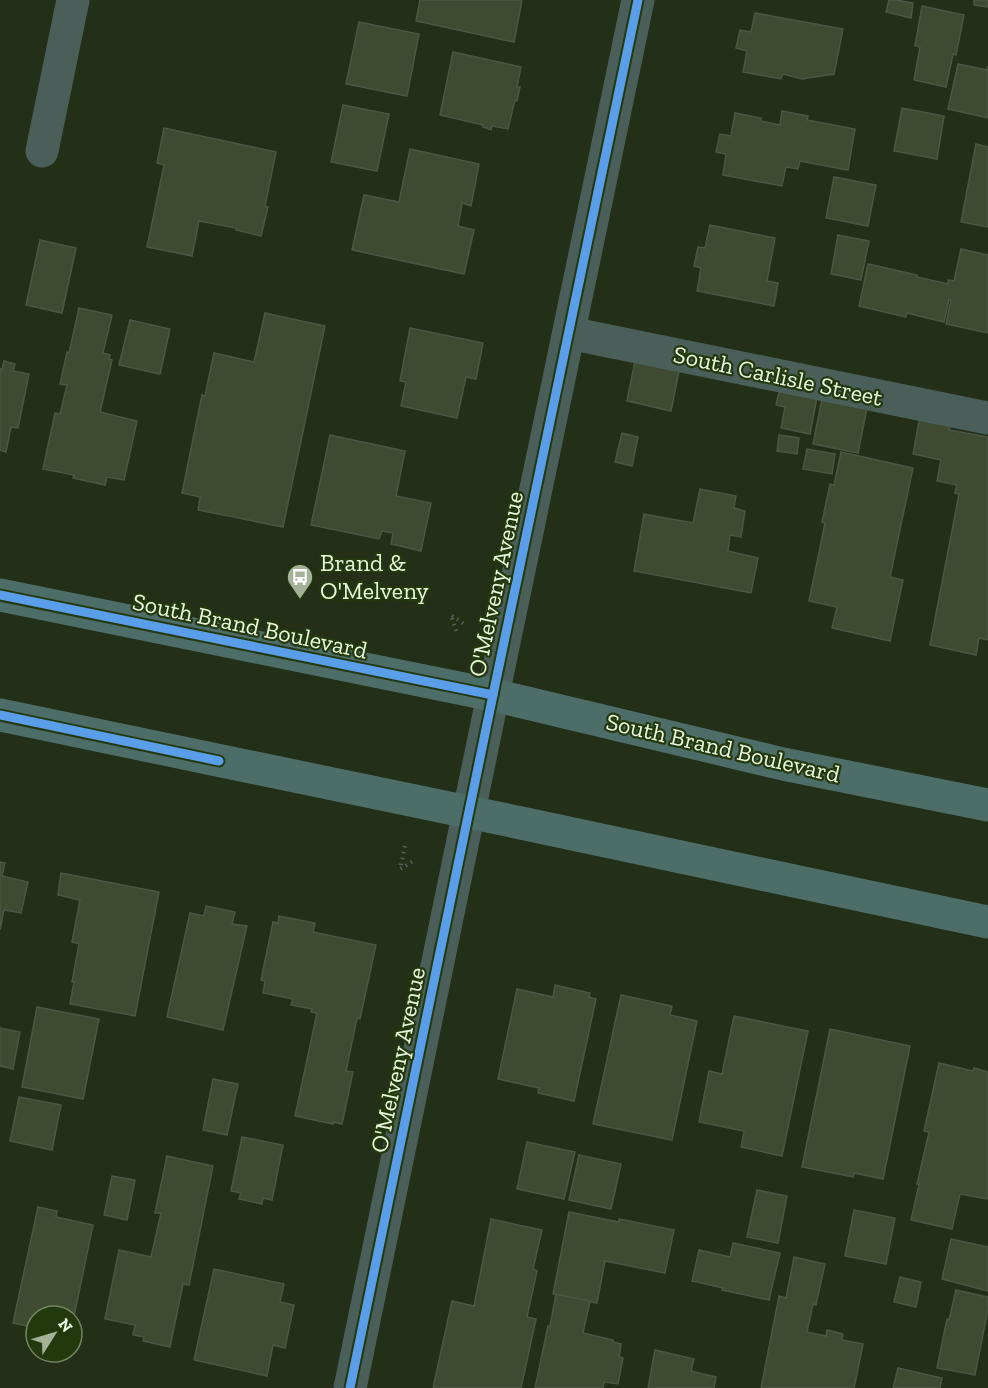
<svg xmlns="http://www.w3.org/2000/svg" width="988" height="1388" font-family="'Zilla Slab',serif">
<rect width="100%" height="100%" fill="#232f17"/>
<g fill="#3e4b30" stroke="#4d5643" stroke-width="1.5">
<path d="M420 0H522L514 42 416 21Z"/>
<path d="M889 0H897L913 3 911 18 886 12Z"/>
<path d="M974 0H988V7L974 5Z"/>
<path d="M922 6 964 15 956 55 953 54 946 87 914 80 920 47 915 46Z"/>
<path d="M755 13 843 29 834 74 802 79 783 74 781 79 743 72 747 51 736 48 740 30 751 32Z"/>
<path d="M359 22 419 34 407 96 346 84Z"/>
<path d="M453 52 521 67 517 87H520L517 101 515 100 508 129 492 126 491 130 483 127V125L440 115Z"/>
<path d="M958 64 987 70 988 66V118L948 109Z"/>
<path d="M343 105 389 114 377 171 331 162Z"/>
<path d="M902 108 944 116 937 159 894 151Z"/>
<path d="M782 111 808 116 807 120 855 129 848 170 800 161 798 169 786 167 782 186 723 175 726 154 716 152 720 134 731 136 735 113 761 118V121L780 125Z"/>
<path d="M164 128 276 152 265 206 268 207 261 236 236 230V228L199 221 192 256 147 247 164 165 157 163Z"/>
<path d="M976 144 988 147V227L961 222Z"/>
<path d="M410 149 479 164 471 206 462 203 458 226 474 230 464 274 352 250 364 195 399 202Z"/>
<path d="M834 177 876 185 868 226 826 218Z"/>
<path d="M710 225 775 238 767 281 778 283 774 306 697 291 701 268 694 266 698 247 705 248Z"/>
<path d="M838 235 869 241 861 280 831 274Z"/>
<path d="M40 240 76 248 62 313 26 305Z"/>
<path d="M961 249 988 255V333L946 324 951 300 949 299 944 322 907 313 906 317 859 306 868 264 917 275V277L948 284V280L954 281Z"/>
<path d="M79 308 112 315 103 353 110 355 109 359 112 360 100 412 137 421 124 480 107 477 105 485 73 478 74 475 43 469 55 413 60 414 67 385 60 384 67 352 69 353Z"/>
<path d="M265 313 325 326 283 527 198 510 200 497 182 493 202 395 205 396 214 353 254 362Z"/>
<path d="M130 320 170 329 160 374 119 365Z"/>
<path d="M410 328 483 343 476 379 466 377 457 418 401 406 406 382 400 381Z"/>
<path d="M4 361 15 364 13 371 29 374 18 428 11 427 6 452 0 450V369H2Z"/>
<path d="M635 361 679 371 671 411 627 401Z"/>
<path d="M780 388 817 397 810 434 781 428 785 407 776 405Z"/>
<path d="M822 399 867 408 858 453 813 444Z"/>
<path d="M920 416 951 422 949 430 988 437V640L979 638 976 655 930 645 959 494 955 493 957 485 937 481 941 460 913 454Z"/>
<path d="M622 433 638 437 632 466 615 462Z"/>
<path d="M330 435 405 451 396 496 431 503 421 551 391 544 393 533 382 531 379 539 311 525Z"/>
<path d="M779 435 799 438 797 454 777 451Z"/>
<path d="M807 449 835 454 832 474 803 469Z"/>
<path d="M841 452 913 468 890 577 903 580 890 641 832 628 837 607 809 601 825 523 822 522 830 484 834 485Z"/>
<path d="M700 489 736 496 734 508 745 511 741 537 730 535 728 551 758 558 751 593 634 571 644 514 693 523Z"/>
<path d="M0 862 5 863 2 876 28 882 21 913 4 910 0 930Z"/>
<path d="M61 873 159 892 135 1016 70 1004 74 982H72L79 944 72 942 80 900 58 895Z"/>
<path d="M206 906 235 912 232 924 247 926 223 1030 167 1017 190 913 204 916Z"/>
<path d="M279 916 315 923 313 932 376 945 360 1019 357 1018 346 1071 353 1072 342 1124 333 1122V1124L295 1116 317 1013 311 1012 312 1009 291 1005 293 999 263 993 265 981 261 980 273 922 278 923Z"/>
<path d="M555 985 590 993 589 997 596 999 574 1101 538 1093 539 1088 498 1079 517 989 553 997Z"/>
<path d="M621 995 672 1006 670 1015 697 1021 672 1140 593 1124Z"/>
<path d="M37 1007 99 1019 83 1099 22 1087Z"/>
<path d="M734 1016 808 1031 782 1156 741 1147 744 1131 699 1122 709 1071 722 1074Z"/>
<path d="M0 1028 20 1032 13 1069 0 1066Z"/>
<path d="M830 1029 910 1046 883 1179 854 1173 853 1177 802 1167Z"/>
<path d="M939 1063 973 1071 974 1068 988 1072V1196L987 1199 960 1194 952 1229 911 1220 919 1184H917L929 1132 924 1131Z"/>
<path d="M213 1079 238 1084 227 1135 203 1130Z"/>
<path d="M19 1097 61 1105 52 1150 10 1141Z"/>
<path d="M242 1137 283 1145 272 1200 263 1198 262 1204 239 1199 241 1193 231 1191Z"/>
<path d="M527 1142 575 1152 564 1199 517 1189Z"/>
<path d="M579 1155 621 1164 611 1209 569 1200Z"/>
<path d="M167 1156 213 1166 189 1285 183 1284 170 1347 143 1341 144 1337 133 1335 135 1325 105 1319 119 1250 151 1257 161 1213H155Z"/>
<path d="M112 1176 135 1180 127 1220 104 1215Z"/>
<path d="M757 1190 787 1196 778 1243 747 1237Z"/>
<path d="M38 1207 57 1211 56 1217 93 1225 73 1321 72 1316H36V1328L13 1323Z"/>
<path d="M854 1210 895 1218 886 1264 845 1256Z"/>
<path d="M569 1212 619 1222V1219L674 1230 665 1273 605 1261 597 1303 553 1294Z"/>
<path d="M491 1219 542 1230 533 1269 537 1271 527 1317 536 1319 521 1388H433L452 1301 474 1306Z"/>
<path d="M951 1239 988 1247V1291L942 1279Z"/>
<path d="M733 1243 780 1253 769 1300 722 1290 723 1288 692 1281 699 1250 730 1257Z"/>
<path d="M794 1257 825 1264 816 1305 813 1304 807 1332 826 1336 827 1330 843 1334 842 1340 863 1344 854 1388H761L779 1296 786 1298Z"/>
<path d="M214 1269 284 1284 280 1302 294 1305 285 1348 273 1345 267 1376 194 1360Z"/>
<path d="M900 1277 921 1282 916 1307 894 1302Z"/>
<path d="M956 1290 988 1297V1309L975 1375 937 1368 947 1319 949 1320Z"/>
<path d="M556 1294 590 1301 583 1333 613 1340V1342L621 1344 619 1357 623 1358 618 1384 604 1382 603 1388H535L548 1326H550Z"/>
<path d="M655 1350 694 1359 691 1371 716 1377 714 1388H648Z"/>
<path d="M898 1368 942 1378 940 1388H893Z"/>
</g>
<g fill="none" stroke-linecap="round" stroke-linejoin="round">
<g stroke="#53625a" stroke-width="4" stroke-dasharray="1.5 4.5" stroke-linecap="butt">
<path d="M456 631 451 615 464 624"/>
<path d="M405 846 400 869 415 860"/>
</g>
<g stroke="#4a5f5a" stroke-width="33">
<path d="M42 151 73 0"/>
<path d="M569 333 988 418"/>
<path d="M350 1388 493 695 638 0"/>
</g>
<g stroke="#4c6d68" stroke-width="33">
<path d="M0 595 493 695 783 764 988 805"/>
<path d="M0 715 521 823 988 922"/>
</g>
<g stroke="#23390d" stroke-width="13">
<g id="cycleway">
<path d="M0 595 493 695"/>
<path d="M0 715 219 761"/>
<path d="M350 1388 493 695 638 0"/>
</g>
</g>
<use href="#cycleway" stroke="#5a9eea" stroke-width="9"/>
</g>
<defs>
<g id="bus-pin" transform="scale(1.35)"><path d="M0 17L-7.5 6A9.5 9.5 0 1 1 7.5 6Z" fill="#a4b299" stroke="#23390d"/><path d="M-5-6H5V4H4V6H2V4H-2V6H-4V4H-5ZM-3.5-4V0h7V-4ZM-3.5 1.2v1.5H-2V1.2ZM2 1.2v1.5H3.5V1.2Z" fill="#fff"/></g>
</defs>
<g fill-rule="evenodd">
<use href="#bus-pin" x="300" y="577"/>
</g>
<g text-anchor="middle" stroke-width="4.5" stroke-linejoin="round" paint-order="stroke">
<g font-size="24" fill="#e9f8df" stroke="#23390d">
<text transform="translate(778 376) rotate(12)" y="8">South Carlisle Street</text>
<text transform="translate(496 584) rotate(-78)" y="8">O'Melveny Avenue</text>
<text transform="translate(250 626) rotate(12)" y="8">South Brand Boulevard</text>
<text transform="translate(723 748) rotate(13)" y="8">South Brand Boulevard</text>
<text transform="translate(398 1060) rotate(-78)" y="8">O'Melveny Avenue</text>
</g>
<g font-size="24" fill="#e9f8df" stroke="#23390d" text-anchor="start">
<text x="320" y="571">Brand &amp;<tspan x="320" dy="28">O'Melveny</tspan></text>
</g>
</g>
<g transform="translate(54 1334) rotate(53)"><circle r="28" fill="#23390d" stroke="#728561" stroke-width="1.5"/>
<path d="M0-4.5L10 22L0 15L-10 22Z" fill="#a4b299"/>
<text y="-9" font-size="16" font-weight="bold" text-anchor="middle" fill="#e9f8df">N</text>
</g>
</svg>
